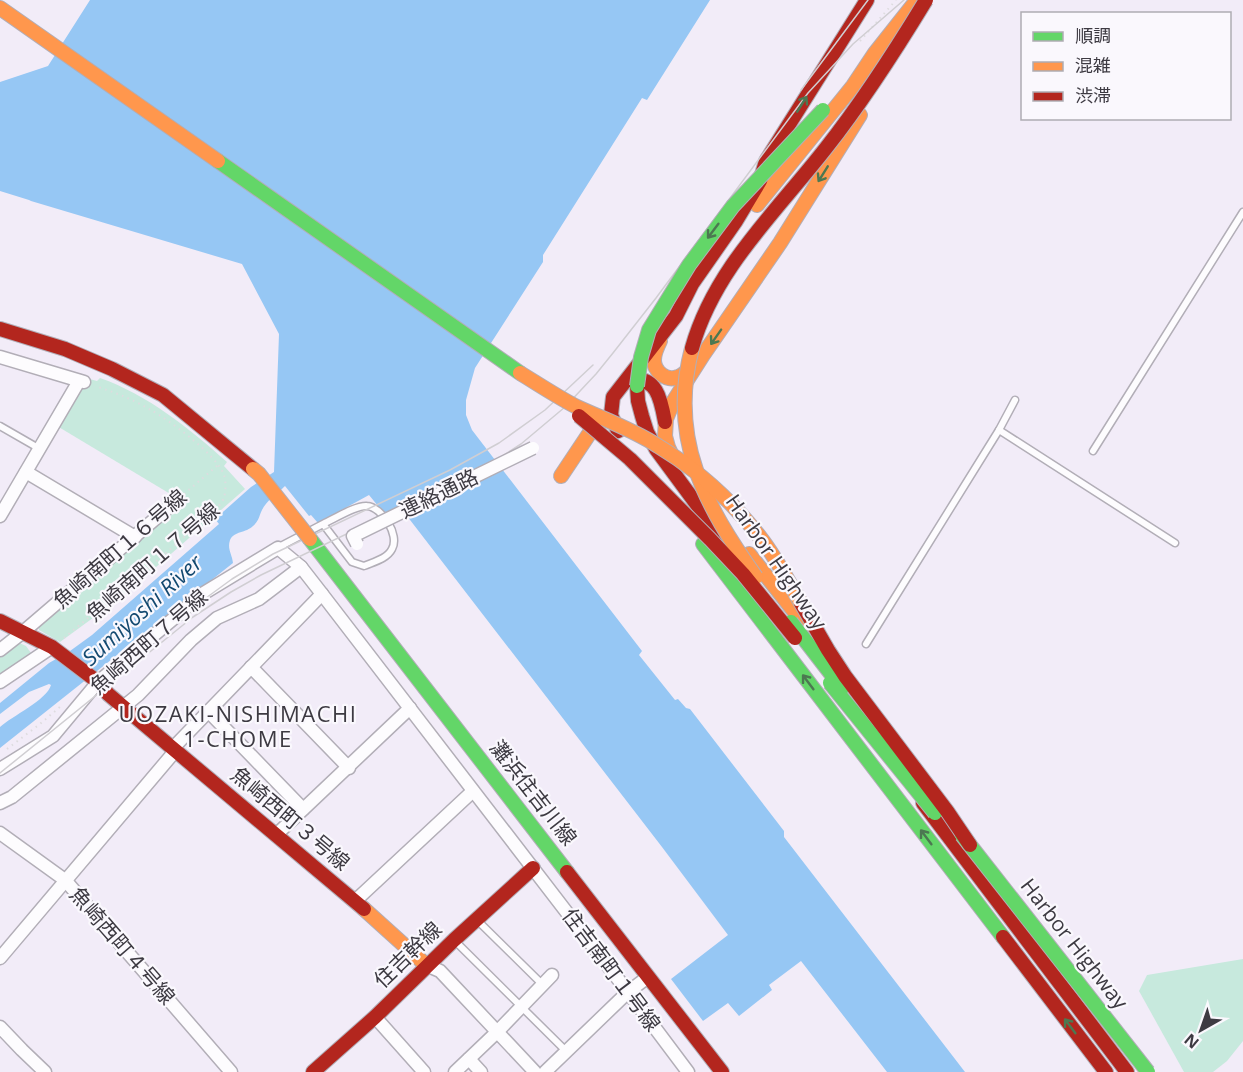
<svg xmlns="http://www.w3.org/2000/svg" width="1243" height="1072" font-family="'Open Sans','Noto Sans JP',sans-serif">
<rect width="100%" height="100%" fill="#f2ecf8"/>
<g fill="#c7e9dd">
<path d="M86 378 97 381 100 378C148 395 189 428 227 462L224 466 245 489 123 596 60 642 39 630V624L182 501 57 426Z"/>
<path d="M15 641 26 646 31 653 0 676V653Z"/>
<path d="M1243 959V1041L1227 1061 1213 1072H1184L1139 991 1147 975Z"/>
</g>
<path fill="#96c7f4" d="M90 0H710L647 100 642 98 543 255V262L475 368 466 400V415L472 430 642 651 639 655 675 700 678 699 686 708 690 709 784 831V837L965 1072H887L801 961 769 985 772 990 739 1016 728 1003 703 1021 671 979 728 935 662 847 407 516 392 523 369 495 318 523 311 515 309 516 285 486C278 493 266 501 262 510 259 516 259 521 253 526 246 533 234 531 230 540 227 549 232 554 233 563L0 748V727C12 716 47 700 51 685L49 684 29 692 0 714V703L49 663 70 651 92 635 219 524 215 519 251 487 274 472 279 334 242 264 31 201 29 200 0 191V82L48 66Z"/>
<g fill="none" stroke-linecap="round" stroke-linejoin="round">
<g stroke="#b2aeb7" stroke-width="9">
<g id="lane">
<path d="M0 426 40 449"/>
<path d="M999 430 1015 400"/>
<path d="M1093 451 1243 212"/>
<path d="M279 547 323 524 352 562 364 566C373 562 387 559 392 549 400 535 382 507 367 506 356 505 334 519 323 524"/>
<path d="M866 644 999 430 1175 543"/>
<path d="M479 922 543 985"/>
<path d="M456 942 566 1051"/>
</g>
</g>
<g stroke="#b2aeb7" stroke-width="15">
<g id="street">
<path d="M0 357 84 382"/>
<path d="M26 472 135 537"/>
<path d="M0 516 79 381"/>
<path d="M0 650 23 632 176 501"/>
<path d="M251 667 349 768"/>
<path d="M0 682 52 647"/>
<path d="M208 711 303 809"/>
<path d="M173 748 322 594"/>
<path d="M0 769 53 736 98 682 204 593 278 548 301 567 322 594 628 992 688 1072"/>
<path d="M0 803 12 797 138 695 191 640 217 618 259 599 301 567"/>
<path d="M0 833 65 880 231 1072"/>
<path d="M276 835 410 708"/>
<path d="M355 901 473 791"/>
<path d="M0 958 176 750"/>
<path d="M426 965 440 971 535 1072"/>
<path d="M375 1017 424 1072"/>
<path d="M0 1027 22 1050 45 1072"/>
<path d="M469 1059 481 1072"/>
<path d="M455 1072 497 1032 552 975"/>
<path d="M545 1072 628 992 648 977"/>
</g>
</g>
<g stroke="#b2aeb7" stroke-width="16">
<g id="fast">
<path d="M218 161 520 373"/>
<path d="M310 539 567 872"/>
<path d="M703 544 1003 937"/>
</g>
</g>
<g stroke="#b2aeb7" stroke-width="16">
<g id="slow">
<path d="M0 8 218 161"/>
<path d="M757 205 853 86 875 53 917 0"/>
<path d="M660 341C657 347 654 353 654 360 654 371 666 382 678 377 684 375 689 369 693 365"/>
<path d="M674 460 668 447 665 436 666 419 673 402 703 355 780 243 860 115"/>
<path d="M561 476 599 419"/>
<path d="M749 554 805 625"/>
<path d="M364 909 426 965"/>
</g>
</g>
<g stroke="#b2aeb7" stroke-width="16">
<g id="jam">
<path d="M0 329 65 349 112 369 163 395 253 469"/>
<path d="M629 380C657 375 661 400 665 422"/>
<path d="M637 386 638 401 642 416 647 432 656 449 723 540"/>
<path d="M618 431 611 415 613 397 676 316 692 284 736 221 760 181 766 161 867 0"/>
<path d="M0 621 52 647 98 682 108 694 364 909"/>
<path d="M923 803 1127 1072"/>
<path d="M567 872 722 1072"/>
<path d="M1003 937 1106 1072"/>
<path d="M313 1072 375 1017 454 940 533 868"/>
</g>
</g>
<g stroke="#dedcdf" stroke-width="2" stroke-dasharray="1.5 4.5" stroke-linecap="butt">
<path d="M860 41 896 0"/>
<path d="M184 494 218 465"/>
<path d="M64 638C107 602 151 567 193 529 201 522 222 507 224 497 226 491 226 481 224 475 217 455 168 419 149 409 132 399 114 392 95 386"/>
<path d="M7 749 40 724 61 706"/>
</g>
<use href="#lane" stroke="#fdfcfe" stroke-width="6"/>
<use href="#street" stroke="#fdfcfe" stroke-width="12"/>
<use href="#fast" stroke="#63d668" stroke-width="14"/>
<use href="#slow" stroke="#ff974d" stroke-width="14"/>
<use href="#jam" stroke="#b3261e" stroke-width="14"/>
<g stroke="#d0ced2" stroke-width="1.5">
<path d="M801 90 868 0"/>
<path d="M195 606 232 579 273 554 450 470 499 443 545 410 593 365"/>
<path d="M0 773 193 617 231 592 261 575 482 469 521 444 565 407 596 374 613 353 656 298 808 93 853 44 904 0"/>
</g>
<g stroke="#b2aeb7" stroke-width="15" stroke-linecap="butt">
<path id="street-bridge" d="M357 544 353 536 533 448"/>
</g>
<g stroke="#b2aeb7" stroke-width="16" stroke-linecap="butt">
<g id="fast-bridge">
<path d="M637 386 641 357 649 330 689 265 733 206 823 110"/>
<path d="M791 622 842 688"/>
<path d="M830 683 935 813"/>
<path d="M962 835 1148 1072"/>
</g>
</g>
<g stroke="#b2aeb7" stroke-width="16" stroke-linecap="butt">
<g id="slow-bridge">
<path d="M692 348C668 439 705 505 756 577"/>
<path d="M520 373C538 384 556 396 575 406 603 419 632 429 658 446 698 470 734 503 763 541 777 560 789 582 801 603"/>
<path d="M253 469 259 474 310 539"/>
</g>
</g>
<g stroke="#b2aeb7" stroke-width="16" stroke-linecap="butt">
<g id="jam-bridge">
<path d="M692 348C714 269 777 211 826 148 863 101 895 51 926 0"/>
<path d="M579 416 630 459 710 539 743 574 795 638"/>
<path d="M801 603 828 650 845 676 947 811 970 845"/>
</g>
</g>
<use href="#street-bridge" stroke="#fdfcfe" stroke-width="12"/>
<use href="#fast-bridge" stroke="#63d668" stroke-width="14"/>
<use href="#slow-bridge" stroke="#ff974d" stroke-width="14"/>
<use href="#jam-bridge" stroke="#b3261e" stroke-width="14"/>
</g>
<defs><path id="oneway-shaft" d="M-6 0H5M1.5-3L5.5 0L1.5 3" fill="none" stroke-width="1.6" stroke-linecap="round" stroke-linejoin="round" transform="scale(1.5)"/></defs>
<g stroke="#4c7851">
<use href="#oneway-shaft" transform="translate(802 104) rotate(-58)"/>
<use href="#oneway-shaft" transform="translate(823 174) rotate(122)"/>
<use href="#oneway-shaft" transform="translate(713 231) rotate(127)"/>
<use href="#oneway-shaft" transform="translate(716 337) rotate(125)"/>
<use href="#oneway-shaft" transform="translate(808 682) rotate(-127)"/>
<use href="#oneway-shaft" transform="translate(926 837) rotate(-127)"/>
<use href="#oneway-shaft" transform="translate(1070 1026) rotate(-127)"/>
</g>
<g text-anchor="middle" stroke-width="4.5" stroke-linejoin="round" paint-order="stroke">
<g font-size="21" fill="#3d3a42" stroke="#faf8fd">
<text transform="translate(439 494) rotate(-26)" y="7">連絡通路</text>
<text transform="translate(120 549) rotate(-41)" y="7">魚崎南町１６号線</text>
<text transform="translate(153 562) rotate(-41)" y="7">魚崎南町１７号線</text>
<text transform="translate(776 562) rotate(55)" y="7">Harbor Highway</text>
<text transform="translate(149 642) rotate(-41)" y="7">魚崎西町７号線</text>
<text transform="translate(533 793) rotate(52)" y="7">灘浜住吉川線</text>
<text transform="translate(290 819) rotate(40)" y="7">魚崎西町３号線</text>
<text transform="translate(1074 944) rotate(52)" y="7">Harbor Highway</text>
<text transform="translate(122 946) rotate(49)" y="7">魚崎西町４号線</text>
<text transform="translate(408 955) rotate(-44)" y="7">住吉幹線</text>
<text transform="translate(611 970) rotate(53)" y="7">住吉南町１号線</text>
</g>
<g font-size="22" font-style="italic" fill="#134970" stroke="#faf8fd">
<text transform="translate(142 610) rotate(-42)" y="8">Sumiyoshi River</text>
</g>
<g font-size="22" letter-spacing="1.5" fill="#3d3a42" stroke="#faf8fd">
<text x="238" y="722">UOZAKI-NISHIMACHI<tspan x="238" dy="25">1-CHOME</tspan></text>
</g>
</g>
<rect x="1021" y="12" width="210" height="108" fill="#faf8fd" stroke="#aeacb2" stroke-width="1.5"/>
<rect x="1033" y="32" width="30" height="9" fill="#63d668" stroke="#aeacb2" stroke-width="1.5"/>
<text x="1075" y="42" font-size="18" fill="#3d3a42">順調</text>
<rect x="1033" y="62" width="30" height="9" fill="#ff974d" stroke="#aeacb2" stroke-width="1.5"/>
<text x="1075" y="72" font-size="18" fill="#3d3a42">混雑</text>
<rect x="1033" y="92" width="30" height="9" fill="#b3261e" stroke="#aeacb2" stroke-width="1.5"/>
<text x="1075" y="102" font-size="18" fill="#3d3a42">渋滞</text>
<g transform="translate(1201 1030) rotate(220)" stroke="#faf8fd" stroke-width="4.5" paint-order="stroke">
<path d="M0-4.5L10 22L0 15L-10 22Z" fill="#3d3a42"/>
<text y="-9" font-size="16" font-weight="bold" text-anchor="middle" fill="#3d3a42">N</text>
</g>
</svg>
